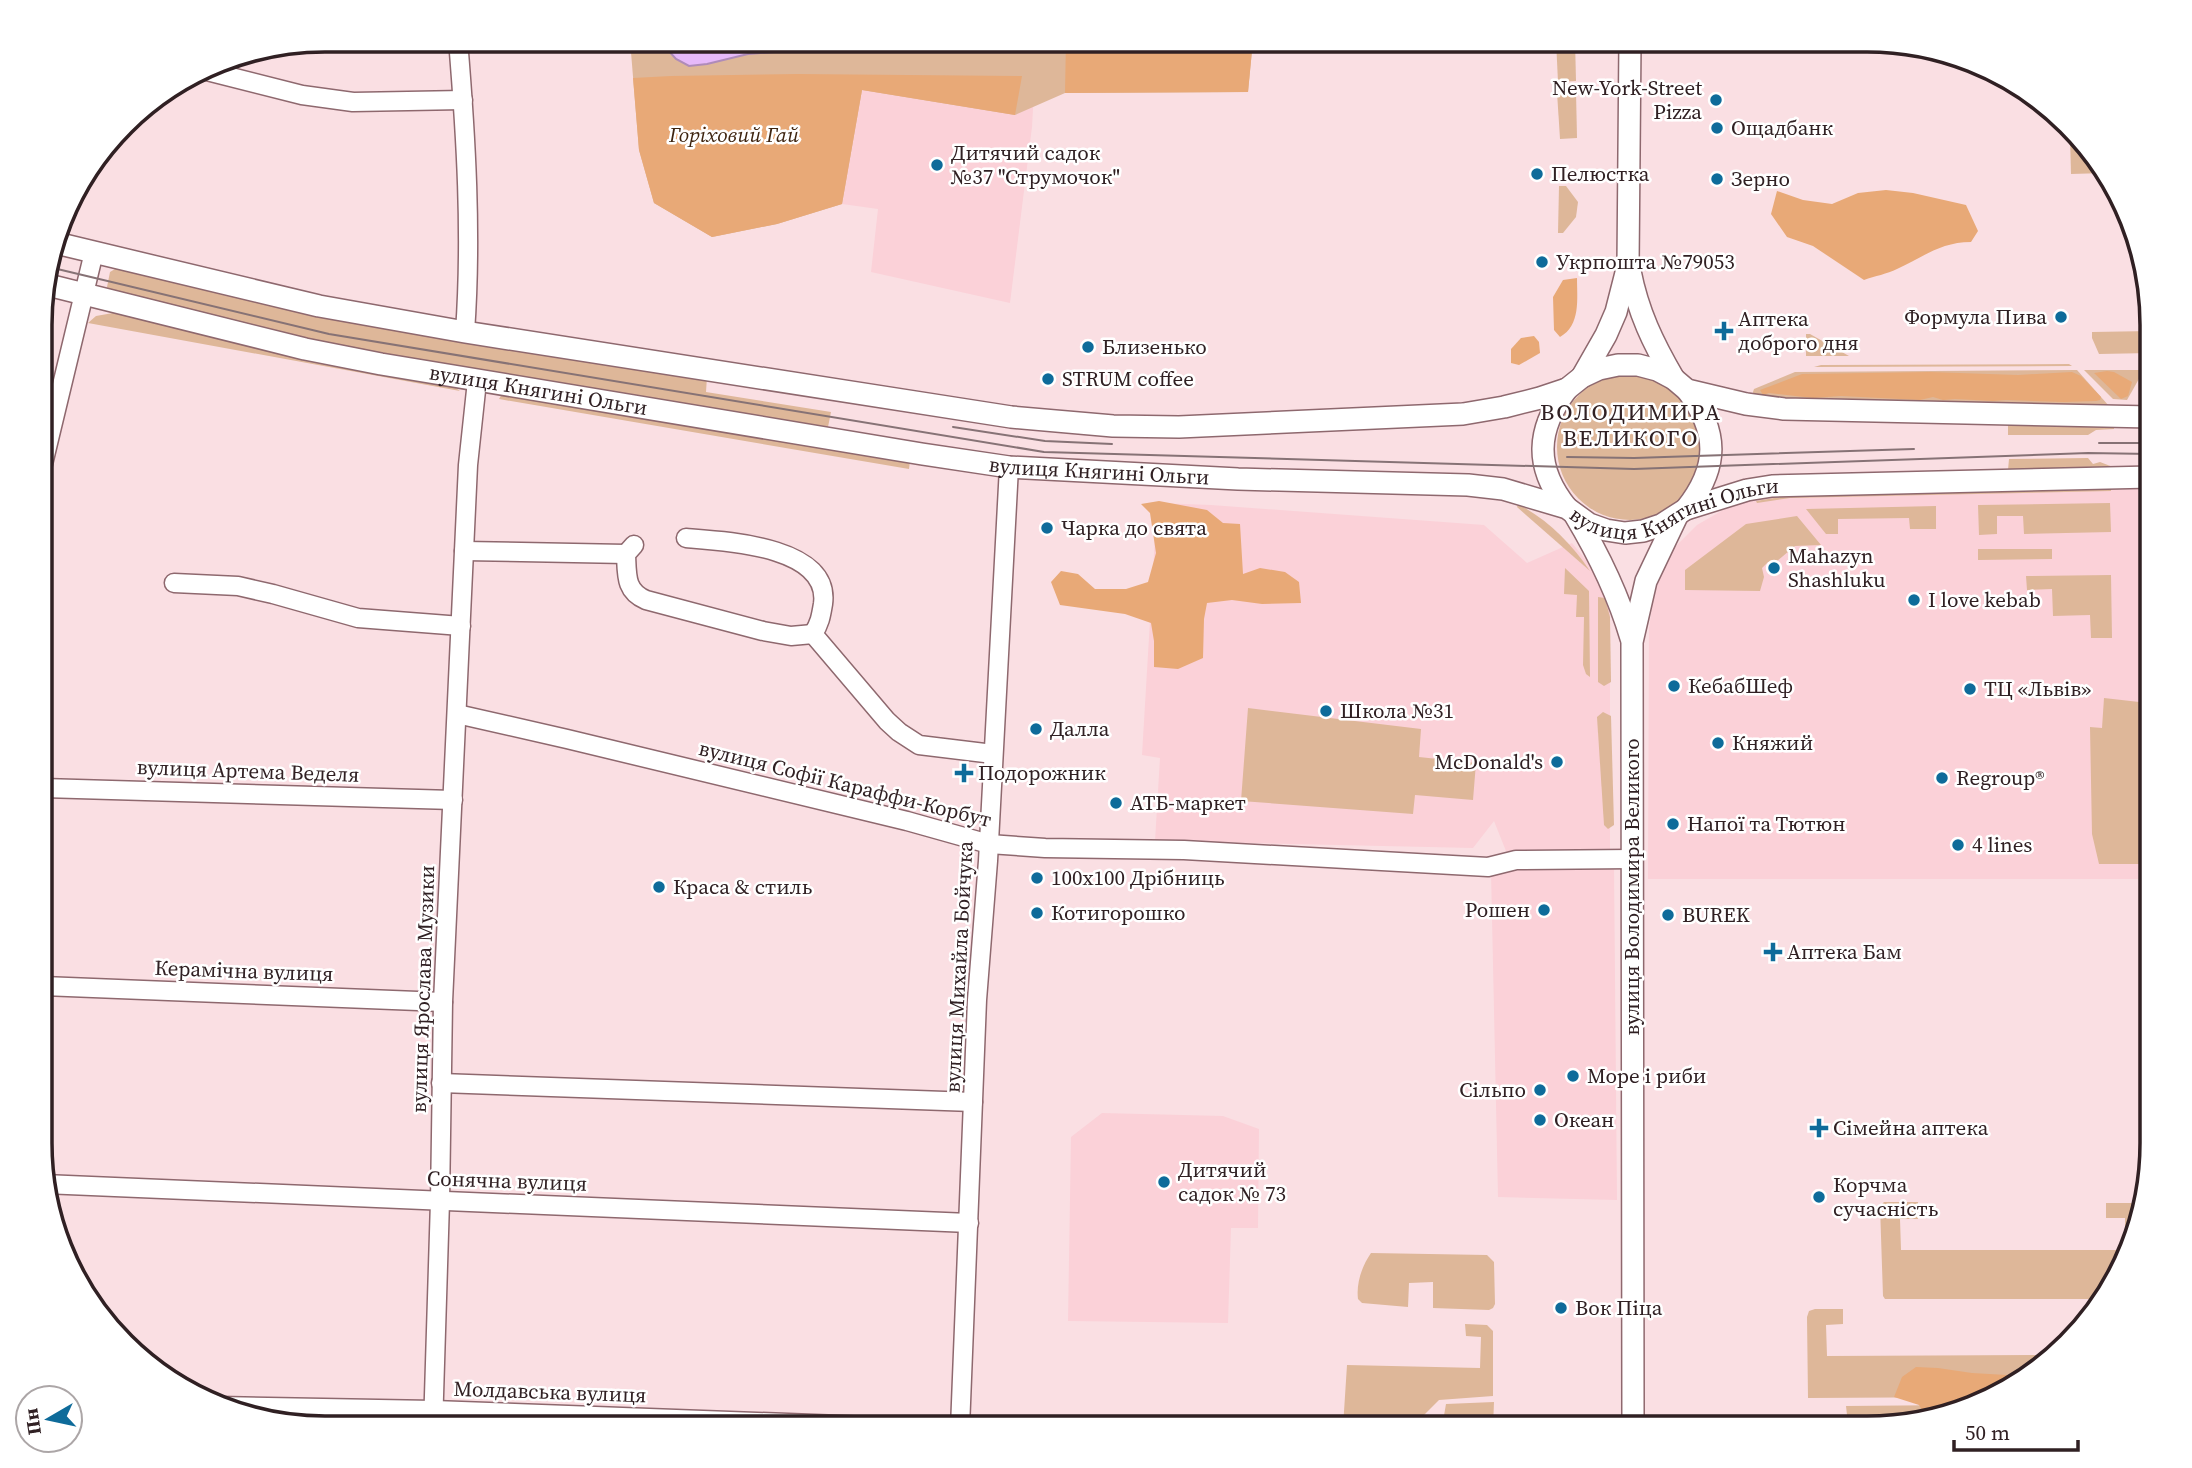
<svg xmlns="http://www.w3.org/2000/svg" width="2192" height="1468" font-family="'Source Serif 4',serif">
<rect width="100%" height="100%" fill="#fadfe3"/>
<g fill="#fbd1d8">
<path d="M1035 73 1032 127 1010 303 871 272 878 209 842 204 860 86Z"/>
<path d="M2151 489V879H1648L1649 629 1653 599 1663 568 1675 547 1697 525 1723 510 1744 501 1784 491Z"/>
<path d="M1157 503 1211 505 1484 525 1527 563 1572 543 1585 559 1600 581 1609 602 1610 612V850L1506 851 1494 821 1473 848 1155 841 1160 758 1142 755Z"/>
<path d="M1513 864 1614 865 1617 1200 1498 1197 1491 871Z"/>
<path d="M1102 1113 1223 1116 1259 1129 1258 1228H1231L1228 1323 1068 1321 1071 1137Z"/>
</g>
<g fill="#deb799">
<path d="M630 40H1253L1248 92 1065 93 1015 115 862 90 842 204 777 224 712 237 654 203 639 150Z"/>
<path d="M1556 40H1575L1576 81 1558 82Z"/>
<path d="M1576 91 1577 138 1560 139 1557 92Z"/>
<path d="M2070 136 2105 173 2071 174Z"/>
<path d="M1559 186H1566L1578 202 1576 217 1563 233H1558Z"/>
<path d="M115 269 707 377 706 392 831 412 828 427 341 347 109 291 107 287 110 272Z"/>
<path d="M113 313 306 357 453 386 460 391 88 323 96 316Z"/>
<path d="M2151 331V353L2099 354 2092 338V332Z"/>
<path d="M1806 334H1810L1849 356H1806Z"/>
<path d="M2069 364 2072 366 1814 367 1821 365Z"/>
<path d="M2077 370 2109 406 1793 399 1754 396 1753 392 1754 389 1795 372Z"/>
<path d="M2084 370H2144L2127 400 2113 399Z"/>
<circle cx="1630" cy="447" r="73"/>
<path d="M502 394 910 461 909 469 499 399Z"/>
<path d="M2008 424 2114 426V429L2096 430 2088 435H2008Z"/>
<path d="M2088 458 2093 464 2100 462 2113 467 2008 470 2009 459Z"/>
<path d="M2111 489V491L1790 498 1757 503 1756 501 1786 496Z"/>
<path d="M2110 503 2111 532 2024 534 2023 516H1997V534L1979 535 1978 505Z"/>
<path d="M1518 504C1548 520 1571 543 1590 571L1517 507Z"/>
<path d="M1936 506V529H1910L1909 518 1838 519V534H1826L1806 509Z"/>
<path d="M1797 516 1821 545 1795 546 1777 561 1768 562 1762 568 1764 577 1760 591 1685 590V570L1746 524Z"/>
<path d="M1978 549H2052V559L1978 560Z"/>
<path d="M1565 568 1589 591 1590 677 1586 674 1583 665 1584 617H1576L1577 595 1564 594Z"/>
<path d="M2111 575 2112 638H2091L2090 615 2053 616 2052 589 2027 590 2026 576Z"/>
<path d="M1598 597 1605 598 1610 617 1611 682 1604 686 1598 682Z"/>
<path d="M2104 698 2148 703 2147 864H2099L2092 834 2090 727 2102 728Z"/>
<path d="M1248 708 1421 729 1419 757 1476 763 1473 800 1415 795 1413 814 1241 801Z"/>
<path d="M1603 712 1611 716 1614 825 1608 829 1604 825 1597 717Z"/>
<path d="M1884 1202H1918V1219H1900L1901 1250H2125V1218H2106V1203H2131L2139 1207C2146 1230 2116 1277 2105 1299H1885L1883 1296 1880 1206Z"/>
<path d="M1371 1253 1487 1255 1494 1262 1495 1304 1493 1308 1489 1310 1433 1308V1282L1409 1283 1408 1307 1362 1303 1358 1299C1356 1283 1362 1266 1371 1253Z"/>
<path d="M1815 1309H1843V1324L1826 1325 1827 1356 2047 1355 2009 1390 1984 1397 1808 1398 1807 1317 1809 1311Z"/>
<path d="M1465 1324 1487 1325 1493 1331V1396L1439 1400 1412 1427H1343L1347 1365 1480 1368 1481 1337 1466 1336Z"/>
<path d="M1494 1402 1493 1427H1442L1446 1404Z"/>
<path d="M1957 1405 1885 1427H1867C1864 1417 1856 1418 1847 1415L1846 1406Z"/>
</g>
<g fill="#e8a977">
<path d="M1066 40H1253L1248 92 1065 93Z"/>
<path d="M798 74 1022 76 1015 115 862 90 842 204 777 224 712 237 654 203 639 150 633 78 671 76Z"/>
<path d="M1886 190 1913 193 1966 205 1978 231 1971 242C1941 242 1923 257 1897 269 1887 274 1875 276 1864 280L1813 246 1787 237 1771 214 1777 191 1803 200 1832 204 1858 193Z"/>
<path d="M1577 278C1577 299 1581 325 1560 337L1554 330 1553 297 1563 280Z"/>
<path d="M1534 336 1539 342 1540 353 1519 365 1511 363V349L1521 338Z"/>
<path d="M2107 371 2114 372 2132 382 2128 396 2121 399 2094 373Z"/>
<path d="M1930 372 2018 375 2072 372 2081 376 2101 397 2100 400 2096 401 2064 402 2006 400 1993 401 1955 399 1943 400 1933 397 1920 400 1841 396 1813 398 1769 393 1763 395 1760 390 1802 374Z"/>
<path d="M1159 501 1207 510 1223 523 1240 524 1243 574 1260 568 1285 572 1299 582 1301 603 1262 604 1232 600 1207 603 1204 619 1203 658 1178 669 1154 667V641L1151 623 1125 614 1060 605 1051 582 1061 571 1078 574 1095 589H1126L1148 582 1156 553 1150 513 1141 504Z"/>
<path d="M1916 1367 1938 1368 1972 1373 2024 1376 2009 1390 1939 1411 1936 1410 1925 1415 1919 1405 1894 1397 1902 1377Z"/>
</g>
<path fill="#e6b9f9" stroke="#af8bb9" stroke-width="2" d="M663 40H815L788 51 748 54 707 64 689 66 676 59 666 48Z"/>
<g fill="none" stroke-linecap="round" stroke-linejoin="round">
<g stroke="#8e686e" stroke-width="21">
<g id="minor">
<path d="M458 40C466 137 472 235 465 332"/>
<path d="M203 70 302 95 353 102 463 100"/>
<path d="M43 464 94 252"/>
<path d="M686 538C725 541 831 546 823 604 821 616 820 623 813 634L887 721 899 732 919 745 993 754"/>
<path d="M634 545 626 554C627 575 625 591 646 600L763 631 791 636 813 634"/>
<path d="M464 551 626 554"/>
<path d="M174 583 238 586 273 594 358 618 461 626"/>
<path d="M457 714 567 739 907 821 989 844 1045 848 1184 850 1488 867 1516 860 1632 859"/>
<path d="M43 788 453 800"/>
<path d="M43 986 443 1002"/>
<path d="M441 1083 973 1102"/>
<path d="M44 1184 969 1223"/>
<path d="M220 1406 434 1410 921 1428"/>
<path d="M433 1428 440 1201 443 1002 468 465 477 381"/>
<path d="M960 1428 977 1000 988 861 1009 467"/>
</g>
</g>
<g stroke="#8e686e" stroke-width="24">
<g id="major">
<path d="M56 243 319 306 465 332 1011 417 1113 426 1179 427 1463 414 1504 407 1540 398 1567 389 1582 377 1599 369 1618 365H1638L1657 370 1674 379 1687 390 1746 404 1784 409 2151 417"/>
<path d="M1630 271C1638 312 1653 343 1674 379"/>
<path id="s1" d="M44 284 305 349 381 364 922 454 1009 467 1238 479 1468 485 1503 489 1567 508 1589 524 1606 530 1625 533 1643 531 1661 525 1686 509 1747 490 1772 486 2151 477"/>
<path d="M1582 377 1606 335 1616 312 1628 265 1630 40"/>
<path d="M1567 508C1534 467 1536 430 1567 389"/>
<path d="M1686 509C1719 467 1719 432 1687 390"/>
<path d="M1575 515C1599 555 1618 594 1631 638"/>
<path d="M1633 1427 1632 642 1646 581 1677 516"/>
</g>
</g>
<use href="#minor" stroke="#fff" stroke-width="18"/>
<use href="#major" stroke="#fff" stroke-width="21"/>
<g stroke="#867275" stroke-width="2">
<path d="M49 267 329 334 1044 452 1634 469 2088 453 2151 454"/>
<path d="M953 427 1045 441 1112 444"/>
<path d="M2099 443H2151"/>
<path d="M1567 457 1634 458 1914 449"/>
</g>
</g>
<g fill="#0e6b9a" stroke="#fff" stroke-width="2.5">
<circle cx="1716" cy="100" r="7"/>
<circle cx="1717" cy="128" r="7"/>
<circle cx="937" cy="165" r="7"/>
<circle cx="1537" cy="174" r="7"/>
<circle cx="1717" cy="179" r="7"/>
<circle cx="1542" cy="262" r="7"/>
<circle cx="2061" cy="317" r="7"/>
<path d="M1720.5 320.5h7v7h7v7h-7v7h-7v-7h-7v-7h7z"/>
<circle cx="1088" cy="347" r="7"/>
<circle cx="1048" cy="379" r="7"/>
<circle cx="1047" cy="528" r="7"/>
<circle cx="1774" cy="568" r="7"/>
<circle cx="1914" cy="600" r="7"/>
<circle cx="1674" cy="686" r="7"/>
<circle cx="1970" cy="689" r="7"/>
<circle cx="1326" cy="711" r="7"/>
<circle cx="1036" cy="729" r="7"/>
<circle cx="1718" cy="743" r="7"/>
<circle cx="1557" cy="762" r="7"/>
<path d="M960.5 762.5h7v7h7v7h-7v7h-7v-7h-7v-7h7z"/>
<circle cx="1942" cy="778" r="7"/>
<circle cx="1116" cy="803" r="7"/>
<circle cx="1673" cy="824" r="7"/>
<circle cx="1958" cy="845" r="7"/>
<circle cx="1037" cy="878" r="7"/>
<circle cx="659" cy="887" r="7"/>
<circle cx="1544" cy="910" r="7"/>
<circle cx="1037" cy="913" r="7"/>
<circle cx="1668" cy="915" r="7"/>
<path d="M1769.5 941.5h7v7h7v7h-7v7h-7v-7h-7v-7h7z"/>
<circle cx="1573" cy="1076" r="7"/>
<circle cx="1540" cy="1090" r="7"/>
<circle cx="1540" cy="1120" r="7"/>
<path d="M1815.5 1117.5h7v7h7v7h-7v7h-7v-7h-7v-7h7z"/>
<circle cx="1164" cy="1182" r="7"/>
<circle cx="1819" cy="1197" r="7"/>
<circle cx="1561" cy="1308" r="7"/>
</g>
<g text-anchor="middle" stroke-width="5" stroke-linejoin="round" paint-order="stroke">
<g font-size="21" fill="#302023" stroke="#fff" text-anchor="start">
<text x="1702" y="95" text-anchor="end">New-York-Street<tspan x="1702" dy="24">Pizza</tspan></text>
<text x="1731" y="135">Ощадбанк</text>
<text x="951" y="160">Дитячий садок<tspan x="951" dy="24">№37 "Струмочок"</tspan></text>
<text x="1551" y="181">Пелюстка</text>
<text x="1731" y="186">Зерно</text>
<text x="1556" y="269">Укрпошта №79053</text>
<text x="2047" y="324" text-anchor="end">Формула Пива</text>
<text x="1738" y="326">Аптека<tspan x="1738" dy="24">доброго дня</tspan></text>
<text x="1102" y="354">Близенько</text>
<text x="1062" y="386">STRUM coffee</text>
<text x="1061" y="535">Чарка до свята</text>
<text x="1788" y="563">Mahazyn<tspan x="1788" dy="24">Shashluku</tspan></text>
<text x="1928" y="607">I love kebab</text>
<text x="1688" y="693">КебабШеф</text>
<text x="1984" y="696">ТЦ «Львів»</text>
<text x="1340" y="718">Школа №31</text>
<text x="1050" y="736">Далла</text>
<text x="1732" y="750">Княжий</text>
<text x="1543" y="769" text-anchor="end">McDonald's</text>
<text x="978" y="780">Подорожник</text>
<text x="1956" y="785">Regroup®</text>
<text x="1130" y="810">АТБ-маркет</text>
<text x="1687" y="831">Напої та Тютюн</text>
<text x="1972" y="852">4 lines</text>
<text x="1051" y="885">100х100 Дрібниць</text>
<text x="673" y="894">Краса &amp; стиль</text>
<text x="1530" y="917" text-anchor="end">Рошен</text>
<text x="1051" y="920">Котигорошко</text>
<text x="1682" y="922">BUREK</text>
<text x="1787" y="959">Аптека Бам</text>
<text x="1587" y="1083">Море і риби</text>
<text x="1526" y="1097" text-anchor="end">Сільпо</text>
<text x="1554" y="1127">Океан</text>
<text x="1833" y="1135">Сімейна аптека</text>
<text x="1178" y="1177">Дитячий<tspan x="1178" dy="24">садок № 73</tspan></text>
<text x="1833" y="1192">Корчма<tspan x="1833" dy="24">сучасність</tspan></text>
<text x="1575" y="1315">Вок Піца</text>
</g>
<g font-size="21" font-style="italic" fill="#3e240f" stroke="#fff">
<text x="734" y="142">Горіховий Гай</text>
</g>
<g font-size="21" fill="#302023" stroke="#fff">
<text dy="7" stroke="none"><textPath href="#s1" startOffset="506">вулиця Княгині Ольги</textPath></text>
<text dy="7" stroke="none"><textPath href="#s1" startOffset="1073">вулиця Княгині Ольги</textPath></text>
<text dy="7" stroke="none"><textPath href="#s1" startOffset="1661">вулиця Княгині Ольги</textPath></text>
<text transform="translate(248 771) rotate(2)" y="7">вулиця Артема Веделя</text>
<text transform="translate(845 784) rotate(14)" y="7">вулиця Софії Караффи-Корбут</text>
<text transform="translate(1632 887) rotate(-90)" y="7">вулиця Володимира Великого</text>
<text transform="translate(959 967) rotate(-87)" y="7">вулиця Михайла Бойчука</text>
<text transform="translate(244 971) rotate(2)" y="7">Керамічна вулиця</text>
<text transform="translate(423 989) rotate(-88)" y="7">вулиця Ярослава Музики</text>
<text transform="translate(507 1181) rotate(2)" y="7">Сонячна вулиця</text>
<text transform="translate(550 1392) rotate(2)" y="7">Молдавська вулиця</text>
</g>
<g font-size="23" letter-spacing="2" fill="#302023" stroke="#fff">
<text x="1631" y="420">ВОЛОДИМИРА<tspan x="1631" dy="26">ВЕЛИКОГО</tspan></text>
</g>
</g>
<path d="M0 0H2192V1468H0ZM325 52H1867A273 273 0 0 1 2140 325V1143A273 273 0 0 1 1867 1416H325A273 273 0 0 1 52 1143V325A273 273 0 0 1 325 52Z" fill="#fff" fill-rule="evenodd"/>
<path fill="none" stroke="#302023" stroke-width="3.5" d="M325 52H1867A273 273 0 0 1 2140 325V1143A273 273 0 0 1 1867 1416H325A273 273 0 0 1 52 1143V325A273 273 0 0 1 325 52Z"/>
<g transform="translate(49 1419) rotate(261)"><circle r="33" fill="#ffffff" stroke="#aca6a7" stroke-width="2"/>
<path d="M0-5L12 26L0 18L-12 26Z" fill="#0e6b9a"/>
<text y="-10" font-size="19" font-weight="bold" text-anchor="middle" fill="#302023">Пн</text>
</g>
<path d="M1954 1440v10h124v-10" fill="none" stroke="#302023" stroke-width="3.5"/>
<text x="1965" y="1440" font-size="21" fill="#302023" stroke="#ffffff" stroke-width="5" paint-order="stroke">50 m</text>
</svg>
